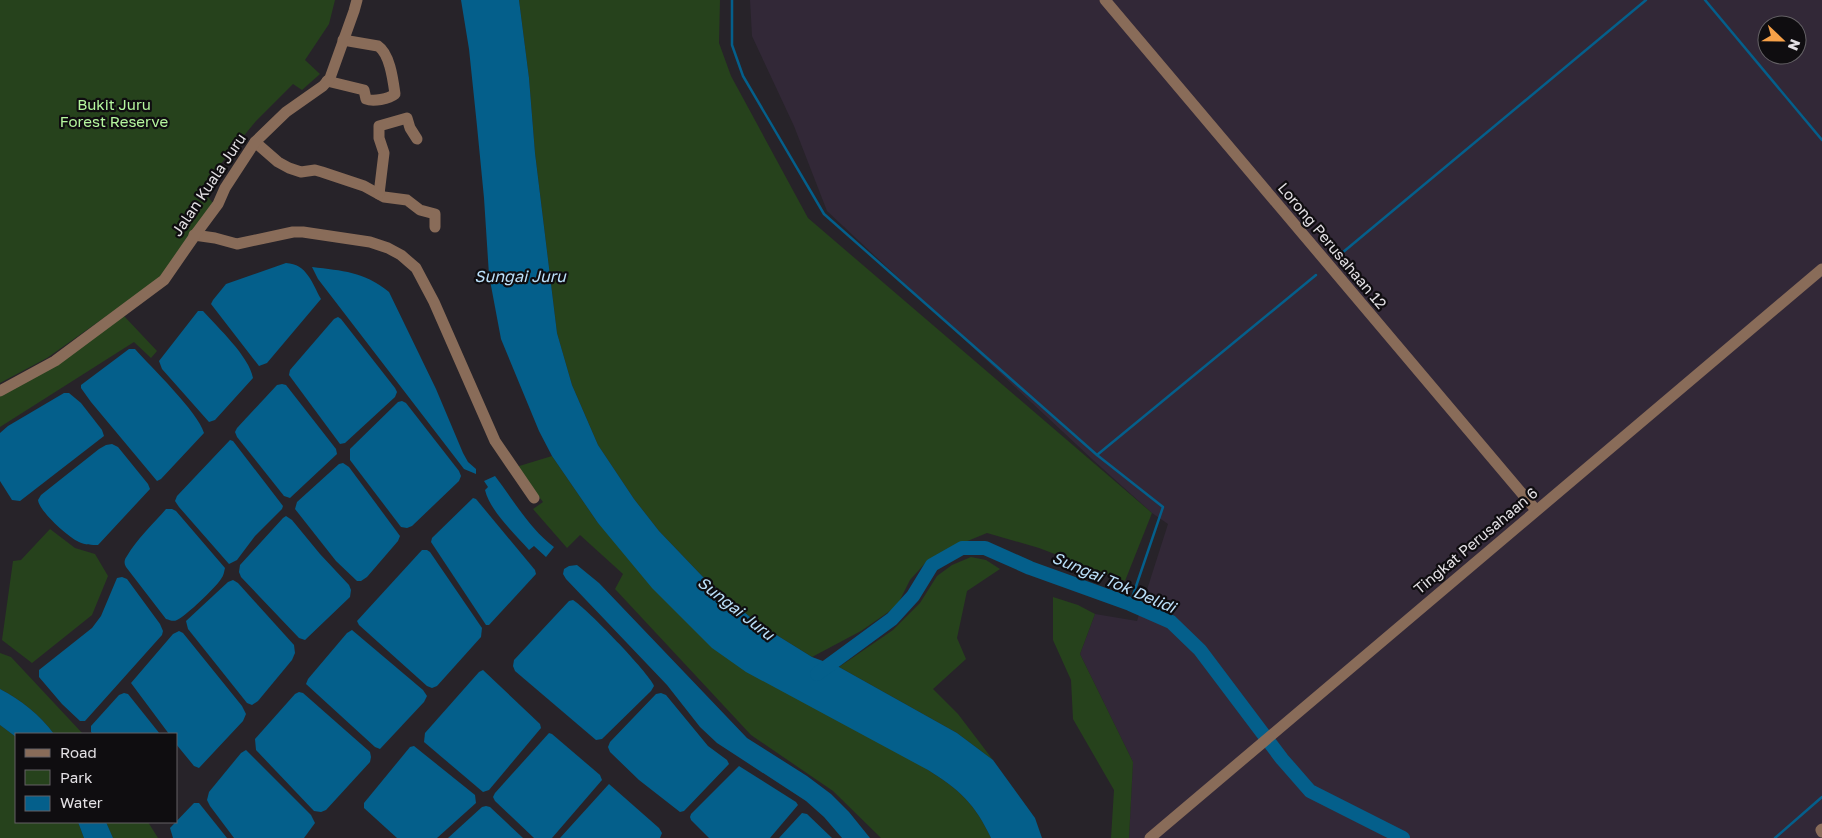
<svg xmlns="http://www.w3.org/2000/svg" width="1822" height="838" font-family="'Golos Text',sans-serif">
<rect width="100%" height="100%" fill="#272329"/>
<path fill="#322837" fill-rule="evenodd" d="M750 0H1822V838H1129L1133 762 1080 654 1095 614 1137 621 1168 524 1152 513 1092 459 827 211 794 126 752 36ZM1767 25H1797V55H1767Z"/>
<g fill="#26421c">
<path d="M0 0H335L329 24 305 60 320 74 302 90 293 84 256 121 201 188 213 203 159 279 47 358 0 383Z"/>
<path d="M519 0H720L719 43 731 76 808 218 1152 513 1125 581 1039 548 987 533 948 549 927 561 910 580 897 606 861 631 812 657 757 623 703 577 659 531 634 499 598 445 572 385 557 333 535 153 529 78Z"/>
<path d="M124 316 157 351 151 358 134 342 0 427V396Z"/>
<path d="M552 456 598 523 928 770C960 790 975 804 991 838H881L833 791 751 735 615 589 623 574 580 535 567 548 533 509 543 502 516 467Z"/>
<path d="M50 529 75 548 95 554 108 576 92 615 32 663 2 640 13 561 21 560Z"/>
<path d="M971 557 986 560 1000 569 967 591 957 638 966 659 933 689 958 714 993 760 957 733 839 667 893 630 920 603 937 576 952 565Z"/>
<path d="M1053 597 1078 605 1095 614 1080 654 1133 762 1129 838H1111L1114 790 1073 719 1071 680 1053 640Z"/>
<path d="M0 653 11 657 83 734H54C40 715 21 700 0 689Z"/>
<path d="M0 725 16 737V822H78L84 838H0Z"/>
<path d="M106 822H148L158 838H113Z"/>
</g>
<g fill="#045f8b">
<path d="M461 0H519L529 78 535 153 557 333 572 385 598 445 634 499 659 531 703 577 757 623 812 657 839 667 957 733 993 760 1035 818 1042 838H991C975 804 960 790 928 770L746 672 712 648 652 588 598 523 552 456 539 431 501 339 489 275 484 198 477 126 469 49Z"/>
<path d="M286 263C307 264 312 283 321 299L267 363 259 366 211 304 213 300 226 284Z"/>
<path d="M312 267C343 271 363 271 389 292L436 389 463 453 468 462 476 469V474L464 469 318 279Z"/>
<path d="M198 311H203C218 328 249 356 253 378L215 420 209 422 162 369 159 361Z"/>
<path d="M338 317 341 319 395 388 397 392 395 397 345 443 340 444 289 375 290 370 334 319Z"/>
<path d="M129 349H135C151 367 198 412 204 433L161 479 157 481 91 402 81 388V385Z"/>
<path d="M282 384 286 385 336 449 337 454 290 498 284 496 237 437 235 432 237 428 277 385Z"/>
<path d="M64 393H69L81 403 102 430 104 436 20 501 12 500 0 481V433L8 426Z"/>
<path d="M402 401 406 403 459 471 461 476 459 481 412 526 407 528 401 527 350 460V449L398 402Z"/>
<path d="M230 440 233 441 283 506 282 509 255 536 237 560 229 564 179 507 175 501 177 496Z"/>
<path d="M112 444 118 447 148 484 150 489 98 545C92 545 85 545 79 542 68 537 39 511 38 500L41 495 99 449 106 445Z"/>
<path d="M343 463 349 467 400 536 398 541 367 577 361 581H357L336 561 295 509 297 502 339 464Z"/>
<path d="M495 476C514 501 529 528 554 547L546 557 534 546 529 550C515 534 490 511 485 490L488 487 484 481Z"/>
<path d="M473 498 476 499 535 570 536 574 489 625H486L431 542 432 538Z"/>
<path d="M166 509H172L176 511 225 568C224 572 224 575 221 579 216 587 186 616 177 620 173 622 170 620 166 619L126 567C124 563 124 560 127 556 136 540 154 523 166 509Z"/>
<path d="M286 516 292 520 320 554 349 585 351 590 350 597 305 640 299 638 241 577 239 572 240 565 283 518Z"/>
<path d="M422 550H427L430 552 482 628 481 637 437 686 432 688 427 686 359 625 357 621Z"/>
<path d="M577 565 599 583 747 738 807 776 831 794 849 812 870 838H842L824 817 806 801 717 743 700 727 667 685 566 579 563 574 564 569 569 566Z"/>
<path d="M122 577 127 579 160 624 163 631 162 635 85 721H80L62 704 39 677V670L92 628 101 616 117 578Z"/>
<path d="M233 580 238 583 294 645 295 653 292 660 258 701 252 705 247 703 188 629 186 621 228 582Z"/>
<path d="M573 600C587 609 648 672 654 686L651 691 602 739 596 740 515 671 513 666 514 660 569 601Z"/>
<path d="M352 630 423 690 427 696 424 702 380 749 375 747 306 684 308 679 347 633Z"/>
<path d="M179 631 183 633 242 706 246 714 243 721 199 768 194 766 176 744V734H169L131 683 173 634Z"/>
<path d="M483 670 540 724 541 728 489 790 483 792 424 742 425 733 479 672Z"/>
<path d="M0 689C21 700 40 715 54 734H16V737L0 725Z"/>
<path d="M299 692 303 693 370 752 371 757 370 762 326 810 321 812 314 811 256 750 255 739 295 694Z"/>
<path d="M124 693 128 694 160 734H93L91 732V726L119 695Z"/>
<path d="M661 693 666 695 708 746 727 760 729 764 684 811 680 812 639 780 610 752 608 747 610 742 656 694Z"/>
<path d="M549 733 552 734 600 775 602 780 552 838H534L495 801 493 797 495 793Z"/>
<path d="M414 746 475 795 476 803 437 838H397L364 808V803L410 747Z"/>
<path d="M246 750 311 815 315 823 304 838H234L210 806 207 800 209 792 241 753Z"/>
<path d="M739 766 796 802 798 805 770 838H709L691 820 690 817 691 814Z"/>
<path d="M609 784 659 828 662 833 660 838H560Z"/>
<path d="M194 803H199L227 838H173L170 828Z"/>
<path d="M486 806 490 807 523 838H448L482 807Z"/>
<path d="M802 813 807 814 832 838H779Z"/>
<path d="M78 822H106L113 838H84Z"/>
</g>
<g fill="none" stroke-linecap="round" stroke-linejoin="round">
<g stroke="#045f8b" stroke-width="2.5">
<path d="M732 0V45L743 76 824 214 1097 455 1163 507 1130 604"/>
<path d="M1705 0 1822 140"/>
<path d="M1342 253 1646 0"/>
<path d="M1097 455 1316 275"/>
<path d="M1775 838 1822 797"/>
</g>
<path stroke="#045f8b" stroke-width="14" d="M817 674 892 619 913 596 932 565 962 548H985L1030 568 1130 604 1171 622 1200 650 1282 759 1310 791 1403 838"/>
<g stroke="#896c59" stroke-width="11">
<path d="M1105 0 1536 510"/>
<path d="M327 81 364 90 366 99C373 102 389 99 395 94 393 80 390 54 378 46L343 40"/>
<path d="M255 142 278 162 289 168 301 172 315 170 322 172 364 186 384 197 407 200 420 210 435 214V227"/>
<path d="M379 194 384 153 379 138V126L407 118 410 128 417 139"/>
<path d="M194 235 215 238 237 244 293 232H303L370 242 388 248 401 255 416 268 434 302 495 441 534 498"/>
<path d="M0 391 55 361 164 280 198 231 218 204 225 188 255 142 286 112 323 86 330 78 354 11 357 0"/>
<path d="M1822 829 1821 830 1822 832"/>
<path d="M1150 838 1822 269"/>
</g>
</g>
<g text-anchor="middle" stroke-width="4.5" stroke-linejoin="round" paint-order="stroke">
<g font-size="15" fill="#b5f69e" stroke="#0f0d10">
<text x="114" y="110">Bukit Juru<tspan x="114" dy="17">Forest Reserve</tspan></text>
</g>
<g font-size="15" fill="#e3e0e4" stroke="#0f0d10">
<text transform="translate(209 185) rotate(-56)" y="5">Jalan Kuala Juru</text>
<text transform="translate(1332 246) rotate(50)" y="5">Lorong Perusahaan 12</text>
<text transform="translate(1476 541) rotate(-40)" y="5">Tingkat Perusahaan 6</text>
</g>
<g font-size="16" font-style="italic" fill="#bbe0fa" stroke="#0f0d10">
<text x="520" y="282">Sungai Juru</text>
<text transform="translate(1114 582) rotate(23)" y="6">Sungai Tok Delidi</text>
<text transform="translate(736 608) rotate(38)" y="6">Sungai Juru</text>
</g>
</g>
<rect x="15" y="733" width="162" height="90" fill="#0f0d10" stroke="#646165"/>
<rect x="25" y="749" width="25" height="8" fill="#896c59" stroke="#646165"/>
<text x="60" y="758" font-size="15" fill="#e3e0e4">Road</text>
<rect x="25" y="770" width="25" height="15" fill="#26421c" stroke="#646165"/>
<text x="60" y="783" font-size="15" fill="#e3e0e4">Park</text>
<rect x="25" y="796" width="25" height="15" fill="#045f8b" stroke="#646165"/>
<text x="60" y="808" font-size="15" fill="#e3e0e4">Water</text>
<g transform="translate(1782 40) rotate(112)"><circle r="24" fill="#0f0d10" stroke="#646165"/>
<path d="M0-4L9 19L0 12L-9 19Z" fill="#f7a148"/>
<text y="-8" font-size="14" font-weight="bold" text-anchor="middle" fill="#e3e0e4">N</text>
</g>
</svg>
